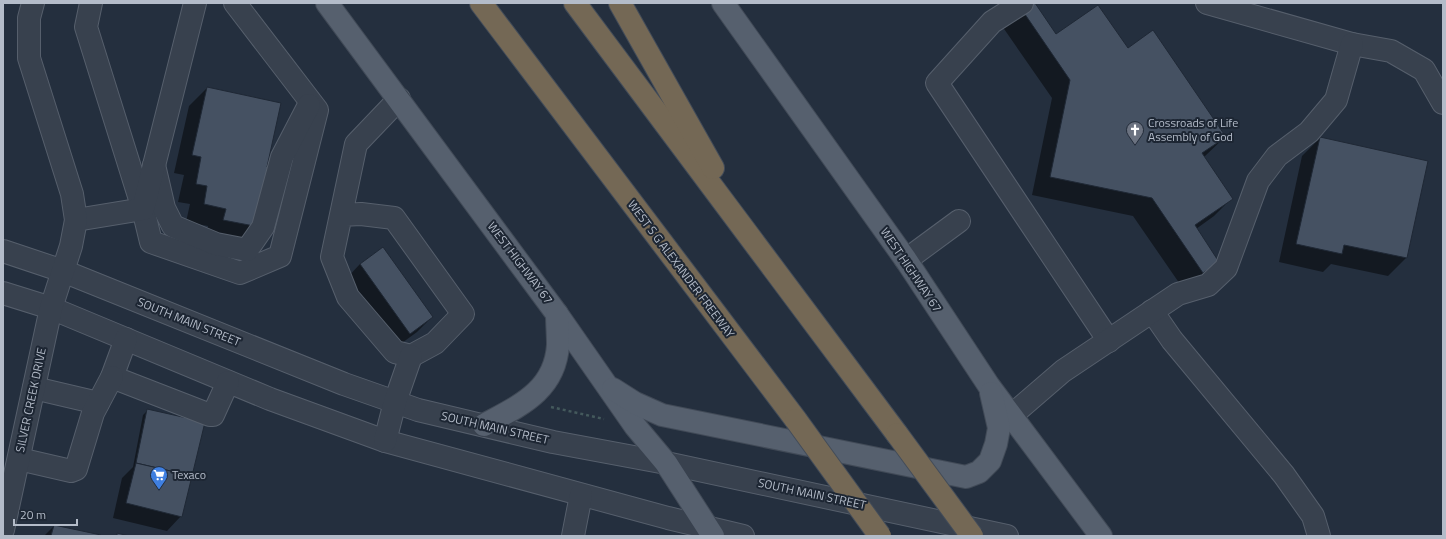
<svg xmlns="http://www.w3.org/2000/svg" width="1446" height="539" font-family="'Titillium Web',sans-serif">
<rect width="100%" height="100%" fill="#242f3e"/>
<g fill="#0007">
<path d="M1034 3 1056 35 1127 49 1225 137 1204 157 1232 198 1214 216 1196 229 1218 262 1200 280 1184 290 1133 216 1032 195 1052 98 1002 26Z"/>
<path d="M207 88 266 168 253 226 235 244 206 238 208 226 186 222 190 204 178 202 184 175 174 173 189 106Z"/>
<path d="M1320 138 1427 162 1406 258 1388 276 1331 264 1323 272 1279 262 1302 156Z"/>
<path d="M360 264 432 317 417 332 395 348 346 279Z"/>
<path d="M148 410 181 516 167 531 113 518 122 478 133 467 143 415Z"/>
<path d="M54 526 100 536H44Z"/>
</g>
<g fill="#455162" stroke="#1f2835">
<path d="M1025 3H1035L1056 34 1098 5 1128 48 1153 30 1226 137 1202 153 1233 199 1195 225 1219 262 1203 273 1152 198 1050 177 1070 80 1020 7Z"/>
<path d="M207 87 281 103 267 167 285 170 254 226 223 220 226 209 204 204 207 186 196 184 201 157 192 155Z"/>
<path d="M1320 137 1428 161 1407 258 1344 245 1342 254 1296 244Z"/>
<path d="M383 247 433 317 410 334 360 264Z"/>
<path d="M147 409 205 422 192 476 136 463Z"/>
<path d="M136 463 192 476 182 517 126 503Z"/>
<path d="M54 525 101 535V536H51Z"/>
<path d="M117 533 129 536H117Z"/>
</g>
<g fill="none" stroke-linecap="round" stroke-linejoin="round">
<g stroke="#565f6c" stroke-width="24">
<g id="minor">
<path d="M91 3 86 27 143 209 151 242 240 273 280 256 317 110 235 3"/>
<path d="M1022 3 992 22 937 83 1109 341"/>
<path d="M1207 3 1352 44 1391 51 1424 70 1443 103"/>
<path d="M154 165 164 208 173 226 216 244 247 250 263 227 282 157 309 105"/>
<path d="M341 215 361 214 394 218 463 314 435 343 411 356 395 352 348 297 332 257 356 144 399 99"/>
<path d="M76 220 143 209 195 3"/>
<path d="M3 251 63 271 344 384 418 410 553 442 666 463 1007 536"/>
<path d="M906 260 959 221"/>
<path d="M3 293 51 308 270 399 385 441 668 518 743 536"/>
<path d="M1152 311 1172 340 1284 475 1313 516 1319 536"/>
<path d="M126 339 112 377 210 415H213L228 382"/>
<path d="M34 388 98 403"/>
<path d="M1012 415 1063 371 1178 294 1208 285 1226 268 1258 181 1277 156 1309 132 1336 100 1352 44"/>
<path d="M385 441 395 402 411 356"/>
<path d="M19 459 71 471 76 469 93 413 112 377"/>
<path d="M3 530 51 308 71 246 76 220 72 194 29 58V18L33 3"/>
<path d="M573 536 581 495"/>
</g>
</g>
<g stroke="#414a57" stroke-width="24">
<g id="major">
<path d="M327 3 557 314 635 426 666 463 713 536"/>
<path d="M723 3 906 260 989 386 1101 536"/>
<path d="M613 389 635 403 662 415 966 477 979 472 990 461 996 444 999 428 991 393"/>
<path d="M484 425C519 406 555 391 558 345 558 335 557 324 557 314"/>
</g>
</g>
<g stroke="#434c59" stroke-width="24">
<g id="highway">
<path d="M481 3 796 420"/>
<path d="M575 3 897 434"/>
<path d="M620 3 713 168"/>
</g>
</g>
<path stroke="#44595c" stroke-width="2.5" stroke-dasharray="3 3" stroke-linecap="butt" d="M551 407 604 419"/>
<use href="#minor" stroke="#38414e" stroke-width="22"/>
<use href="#major" stroke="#56606e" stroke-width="22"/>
<use href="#highway" stroke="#746855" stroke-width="22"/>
<g stroke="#434c59" stroke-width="24" stroke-linecap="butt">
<g id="highway-bridge">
<path d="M796 420 880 536"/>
<path d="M897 434 972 536"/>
</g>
</g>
<use href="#highway-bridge" stroke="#746855" stroke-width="22"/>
</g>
<defs>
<g id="church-pin" transform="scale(0.9)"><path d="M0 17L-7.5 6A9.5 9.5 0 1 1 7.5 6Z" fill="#6b7280" stroke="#1d2633"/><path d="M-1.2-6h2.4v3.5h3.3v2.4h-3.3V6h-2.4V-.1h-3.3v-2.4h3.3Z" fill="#fff"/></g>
<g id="supermarket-pin" transform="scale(0.9)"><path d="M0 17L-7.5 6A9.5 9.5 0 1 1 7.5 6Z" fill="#3f7fe0" stroke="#1d2633"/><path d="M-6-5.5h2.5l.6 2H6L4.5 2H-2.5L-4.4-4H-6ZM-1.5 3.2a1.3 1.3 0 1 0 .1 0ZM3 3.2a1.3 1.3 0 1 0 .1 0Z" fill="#fff"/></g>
</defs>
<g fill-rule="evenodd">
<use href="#church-pin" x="1135" y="130"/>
<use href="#supermarket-pin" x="159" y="475"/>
</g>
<g text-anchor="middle" stroke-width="4" stroke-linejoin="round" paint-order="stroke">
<g font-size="12" fill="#b4bcc9" stroke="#1d2633" text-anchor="start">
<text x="1148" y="127">Crossroads of Life<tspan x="1148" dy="14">Assembly of God</tspan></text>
<text x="172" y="479">Texaco</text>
</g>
<g font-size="12" fill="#b4bcc9" stroke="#1d2633">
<text transform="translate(520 263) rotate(53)" y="4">WEST HIGHWAY 67</text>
<text transform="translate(681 269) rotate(53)" y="4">WEST S G ALEXANDER FREEWAY</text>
<text transform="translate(911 270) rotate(56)" y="4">WEST HIGHWAY 67</text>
<text transform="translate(189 322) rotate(22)" y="4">SOUTH MAIN STREET</text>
<text transform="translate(31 400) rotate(-78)" y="4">SILVER CREEK DRIVE</text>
<text transform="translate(495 428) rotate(13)" y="4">SOUTH MAIN STREET</text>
<text transform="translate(812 494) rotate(12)" y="4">SOUTH MAIN STREET</text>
</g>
</g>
<rect width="1446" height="539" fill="none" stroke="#b4bcc9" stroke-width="8"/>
<path d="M14 519v6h63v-6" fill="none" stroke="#b4bcc9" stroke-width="2"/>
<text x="20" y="519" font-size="12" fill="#b4bcc9" stroke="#1d2633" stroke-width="3" paint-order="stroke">20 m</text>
</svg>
